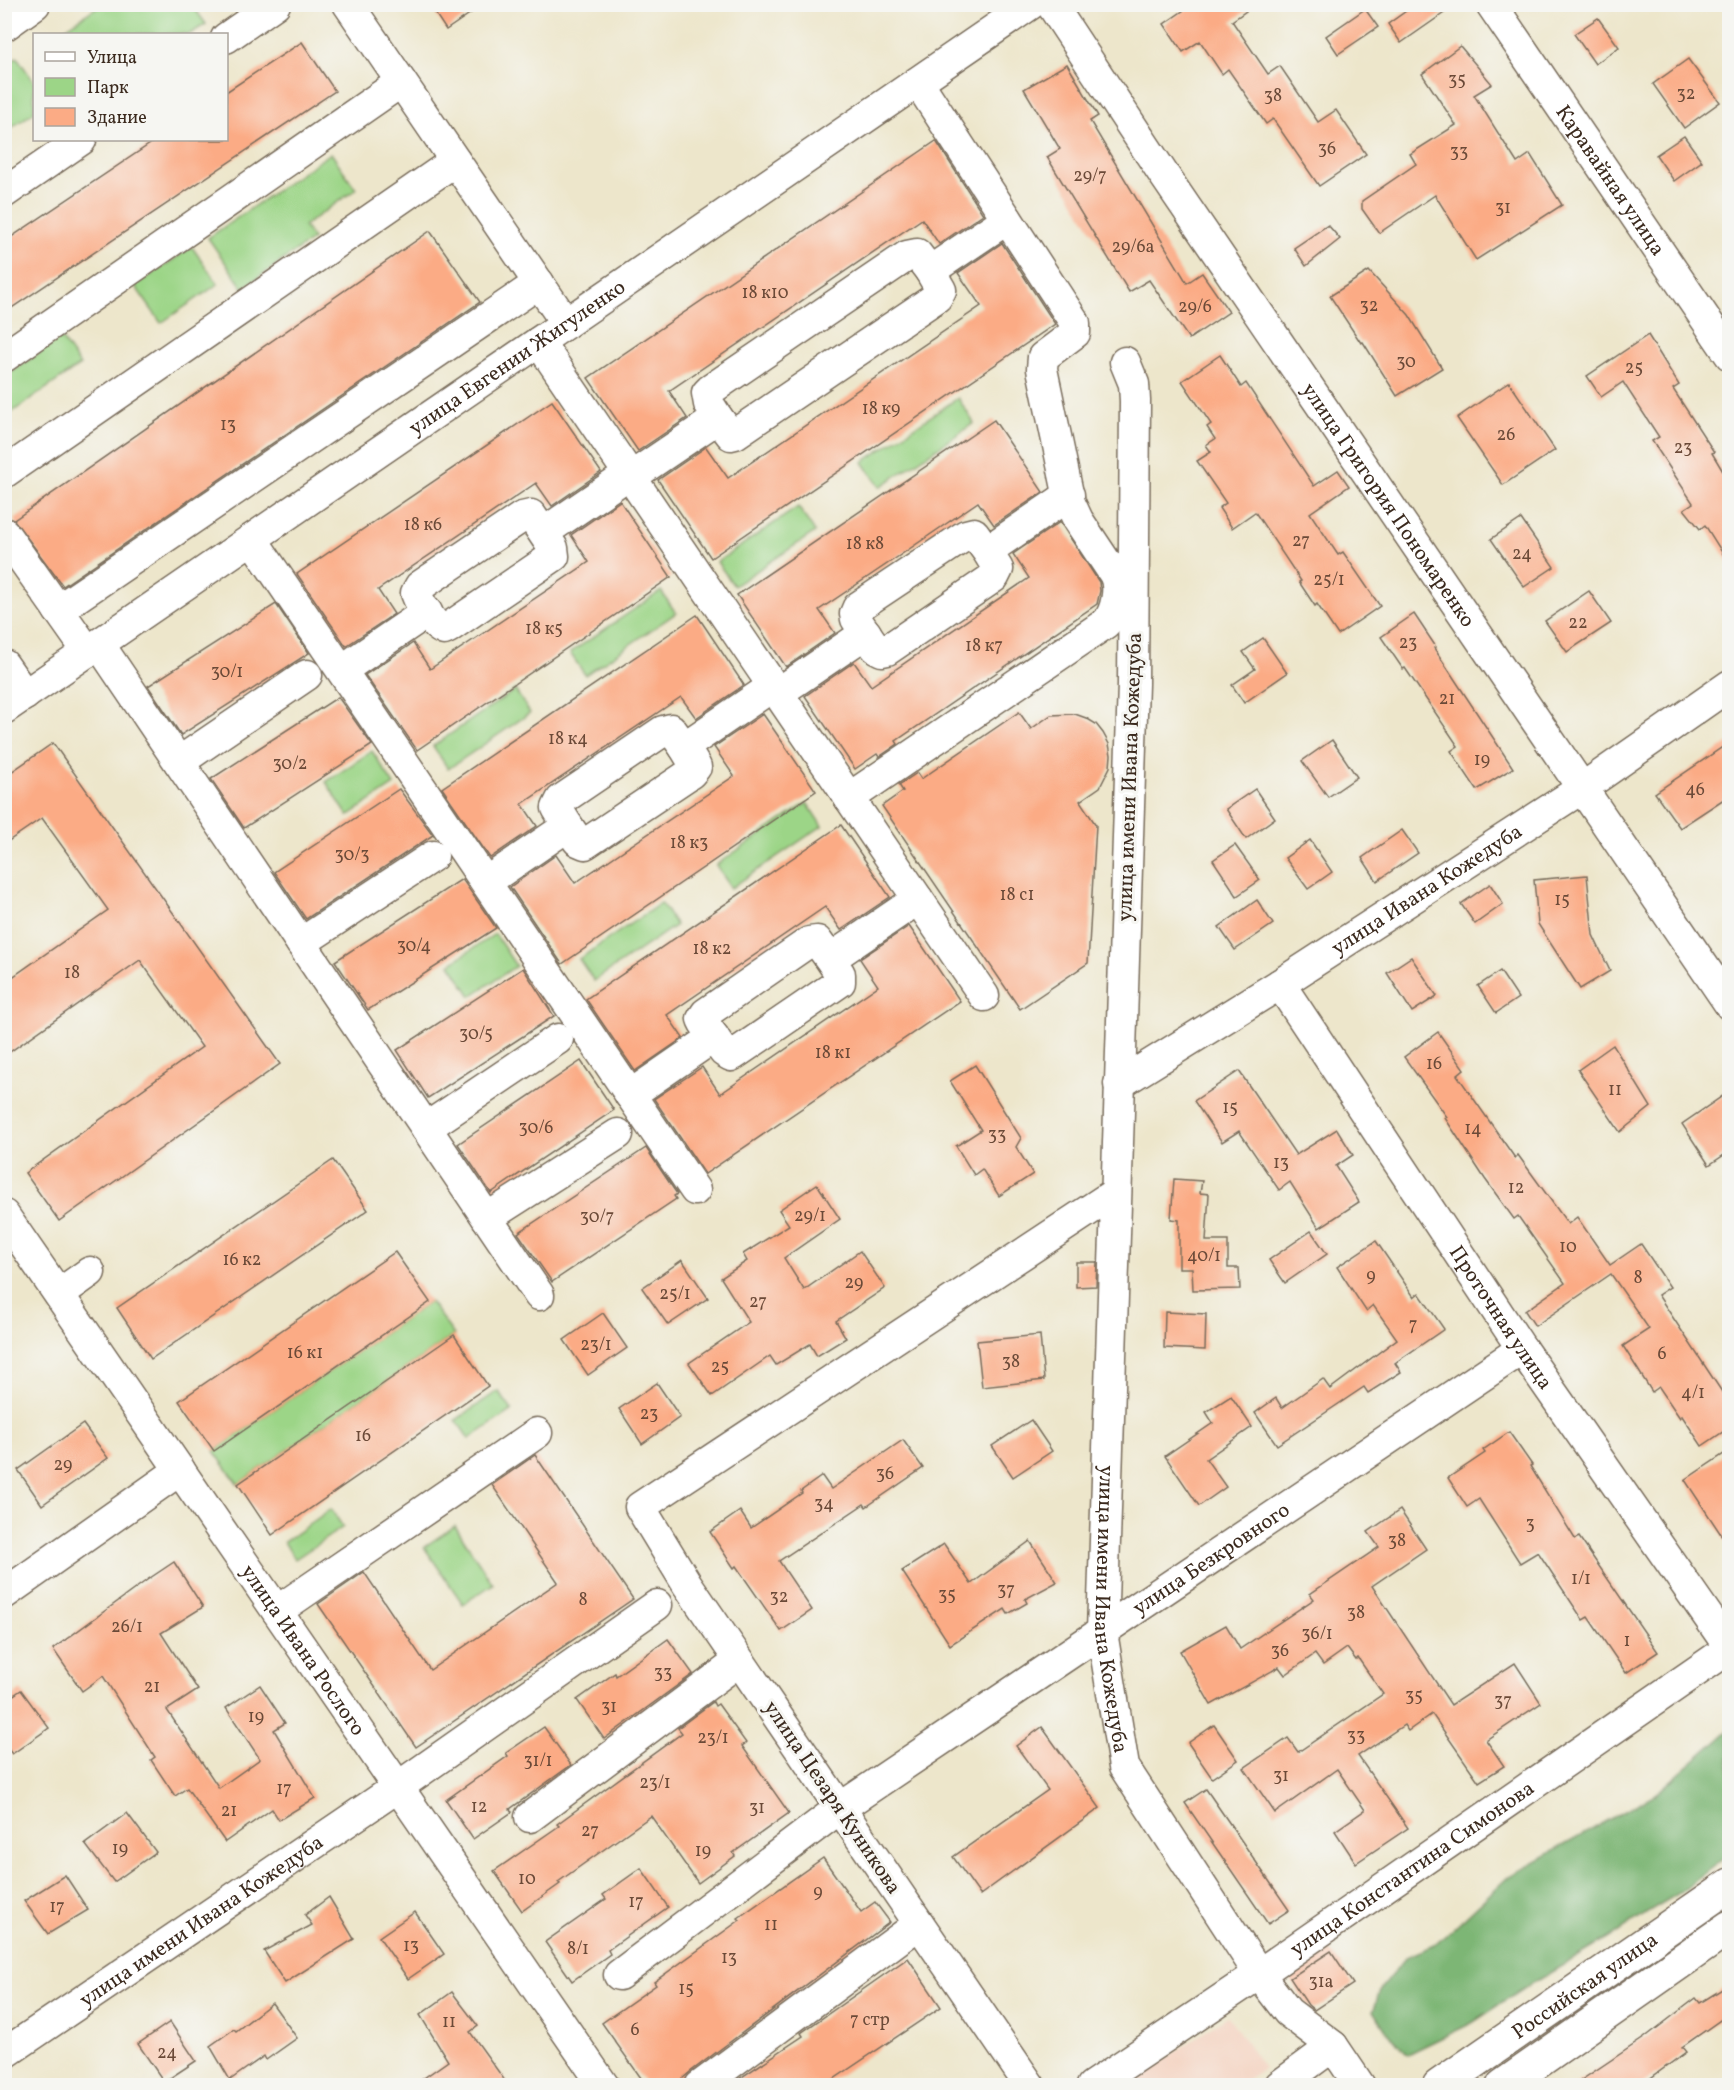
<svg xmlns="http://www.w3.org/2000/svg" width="1734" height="2090" font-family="Vollkorn,serif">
<rect width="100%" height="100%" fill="#f6f6f2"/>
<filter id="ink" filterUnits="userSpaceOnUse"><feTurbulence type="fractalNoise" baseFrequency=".0167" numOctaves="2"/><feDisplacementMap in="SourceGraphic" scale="12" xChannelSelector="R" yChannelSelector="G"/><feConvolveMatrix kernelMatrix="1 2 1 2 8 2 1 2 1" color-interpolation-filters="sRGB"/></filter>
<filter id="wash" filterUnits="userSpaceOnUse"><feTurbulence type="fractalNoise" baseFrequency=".008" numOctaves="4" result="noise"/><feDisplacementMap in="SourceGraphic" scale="24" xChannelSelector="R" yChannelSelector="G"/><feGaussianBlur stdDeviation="1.35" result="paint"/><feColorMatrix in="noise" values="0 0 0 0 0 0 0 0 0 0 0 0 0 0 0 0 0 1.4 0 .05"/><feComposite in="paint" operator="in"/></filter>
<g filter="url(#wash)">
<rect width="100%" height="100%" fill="#ede6cb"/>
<path fill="#f4d3c1" d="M1228 2016 1264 2068 1238 2085H1127Z"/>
<g fill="#9cd587" stroke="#6c8052" stroke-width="1.5">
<path d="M100 5H192L206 24 190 34H57Z"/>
<path d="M17 57 34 82V112L5 132V66Z"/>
<path d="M331 153 356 189 304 226 313 239 243 288 208 238Z"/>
<path d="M192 247 218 284 161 323 135 286Z"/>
<path d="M61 338 80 365 5 417V377Z"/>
<path d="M958 398 974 423 880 487 863 462Z"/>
<path d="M798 507 815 532 734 586 717 562Z"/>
<path d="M661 591 676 613 585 675 570 653Z"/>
<path d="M515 690 530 713 448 769 433 746Z"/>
<path d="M372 751 394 785 348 816 326 782Z"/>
<path d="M807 803 822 826 731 888 716 865Z"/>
<path d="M661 903 676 925 594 981 579 959Z"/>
<path d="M495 934 516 966 471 996 450 964Z"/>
<path d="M430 1302 454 1335 238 1484 214 1451Z"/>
<path d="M498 1391 512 1410 469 1439 456 1420Z"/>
<path d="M331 1509 343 1527 295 1559 284 1542Z"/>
<path d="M455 1526 493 1584 463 1604 424 1547Z"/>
</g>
<path fill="#7db674" stroke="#5c7049" stroke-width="1.5" d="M1729 1730V1855L1681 1892 1649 1911 1609 1938 1531 1984 1472 2023 1408 2054 1387 2032 1373 2011 1381 1988 1406 1957 1435 1945 1509 1876 1657 1793Z"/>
<g id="blocks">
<g fill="#fbab85">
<path d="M429 4H484L446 30Z"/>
<path d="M1193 4H1256L1232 21 1268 74 1280 66 1318 122 1336 110 1366 154 1319 186 1273 119 1266 124 1228 69 1222 74 1200 41 1183 52 1164 24Z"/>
<path d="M1416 4H1457L1401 43 1388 24Z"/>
<path d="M1365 9 1378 27 1338 54 1326 36Z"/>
<path d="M1598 18 1619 47 1595 64 1574 34Z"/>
<path d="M302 42 335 91 4 313V242L156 140H226V92Z"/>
<path d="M1460 46 1492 84 1474 95 1517 163 1530 154 1562 205 1476 260 1435 195 1379 233 1362 209V201L1416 164 1410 154 1456 125 1422 74Z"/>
<path d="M1688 59 1720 102 1684 128 1653 84Z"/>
<path d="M1067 64 1098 116 1090 121 1187 283 1202 273 1229 312 1189 339 1149 280 1129 292 1047 157 1060 149 1024 89Z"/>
<path d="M1684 136 1702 161 1674 181 1656 155Z"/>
<path d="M936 141 983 214 939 244 922 219 669 391 687 418 638 451 588 378Z"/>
<path d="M1328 225 1340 239 1306 266 1294 248Z"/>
<path d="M430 231 480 302 63 586 14 520Z"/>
<path d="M1002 243 1055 324 711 558 658 480 706 447 728 478 981 306 958 273Z"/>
<path d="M1369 271 1409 315 1442 368 1397 396 1363 342 1361 343 1330 296Z"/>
<path d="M1648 335 1679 385 1673 389 1714 452 1712 453 1730 483V565L1705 525 1700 529 1684 509 1693 503 1652 441 1659 437 1623 382 1601 397 1587 376Z"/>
<path d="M1220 355 1241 387 1246 383 1314 486 1338 470 1349 486 1310 513 1338 555 1343 552 1380 606 1338 635 1317 604 1315 606 1299 582 1301 581 1255 512 1232 528 1219 508 1226 503 1197 461 1211 452 1206 445 1215 439 1207 427 1211 424 1182 381Z"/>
<path d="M1509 382 1555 450 1503 485 1457 418Z"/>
<path d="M552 401 601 472 552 506 536 483 378 590 394 614 346 646 297 574Z"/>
<path d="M994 420 1043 492 994 525 978 502 899 556 819 610 835 633 786 667 737 595Z"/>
<path d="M620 501 671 577 417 750 365 675 413 643 430 669 589 562 571 535Z"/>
<path d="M1521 519 1554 567 1524 587 1491 539Z"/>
<path d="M1060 522 1099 582 1100 591 1097 604 896 741 898 744 879 757 877 754 855 769 805 696 854 662 871 686 1029 578 1013 554Z"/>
<path d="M1589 591 1611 623 1567 652 1545 621Z"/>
<path d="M276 604 309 653 181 735 148 686Z"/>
<path d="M1414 614 1436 647 1434 648 1513 768 1477 790 1451 751 1458 746 1405 668 1403 669 1381 637Z"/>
<path d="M697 615 744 685 696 718 681 697 522 804 537 826 490 858 442 788Z"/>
<path d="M1263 638 1287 673 1244 703 1232 685 1255 669 1243 652Z"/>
<path d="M338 697 372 745 244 828 211 779Z"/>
<path d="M1019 712 1031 729 1051 715 1075 714 1086 718 1096 724 1103 733 1109 744 1111 755 1110 767 1100 787 1080 801 1096 825 1088 963 1020 1009 882 806 903 791 899 785 917 773 921 779Z"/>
<path d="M763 714 816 791 562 964 510 887 556 855 575 883 734 776 714 747Z"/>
<path d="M1332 740 1357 777 1328 797 1302 761Z"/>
<path d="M1730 742V795L1680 828 1655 793Z"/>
<path d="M53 743 280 1064 59 1221 25 1173 202 1047 140 960 4 1056V983L108 910 42 818 4 844V777Z"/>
<path d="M399 789 433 835 306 919 274 872Z"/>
<path d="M1255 789 1275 818 1246 839 1226 809Z"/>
<path d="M841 825 890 897 841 930 825 907 667 1015 683 1038 635 1071 586 999Z"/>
<path d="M1402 830 1418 853 1377 881 1362 858Z"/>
<path d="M1310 840 1332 872 1308 889 1285 858Z"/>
<path d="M1235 845 1260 880 1237 896 1213 860Z"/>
<path d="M1587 875 1593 935 1610 971 1580 989 1538 924 1534 880Z"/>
<path d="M462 879 496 928 368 1010 335 961Z"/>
<path d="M1490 884 1503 904 1475 924 1461 904Z"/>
<path d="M1257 900 1273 924 1235 950 1219 927Z"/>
<path d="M909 926 960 1001 705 1174 654 1099 702 1067 720 1094 878 986 860 959Z"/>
<path d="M1411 957 1437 996 1412 1012 1387 973Z"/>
<path d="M523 968 554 1016 428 1098 397 1050Z"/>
<path d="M1500 971 1518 998 1496 1013 1478 986Z"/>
<path d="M1438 1032 1464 1069 1457 1075 1515 1158 1518 1155 1568 1224 1577 1217 1610 1265 1641 1244 1670 1287 1658 1295 1730 1404V1427L1702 1446 1682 1416 1680 1418 1659 1387 1652 1392 1623 1346 1649 1329 1611 1274 1535 1326 1525 1311 1565 1283 1518 1216 1514 1219 1485 1179 1445 1118 1447 1117 1404 1057Z"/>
<path d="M1613 1045 1651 1107 1620 1132 1578 1070Z"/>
<path d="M581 1061 614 1110 491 1193 458 1144Z"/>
<path d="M975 1065 1021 1138 1016 1147 1033 1174 999 1196 982 1169 974 1175 956 1146 981 1130 950 1081Z"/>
<path d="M1239 1071 1296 1155 1337 1129 1353 1155 1336 1166 1359 1202 1319 1228 1290 1182 1279 1190 1239 1131 1222 1142 1194 1101Z"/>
<path d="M1730 1091V1151L1709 1165 1682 1124Z"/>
<path d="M646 1148 677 1194 674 1196 676 1199 552 1282 518 1233Z"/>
<path d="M333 1160 368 1210 151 1359 117 1308Z"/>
<path d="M1174 1179 1202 1181 1200 1193 1209 1194 1206 1241H1228V1268H1239L1240 1289 1193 1290 1192 1268H1179V1220L1171 1219Z"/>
<path d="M817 1184 840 1219 784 1258 804 1290 860 1251 885 1288 836 1321 846 1338 817 1356 810 1344 776 1365 770 1356 712 1396 689 1363 749 1322 721 1278 747 1261 743 1254 789 1225 779 1210Z"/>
<path d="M1311 1231 1327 1254 1285 1283 1269 1260Z"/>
<path d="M1376 1241 1414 1297 1419 1293 1444 1329 1395 1363 1401 1372 1368 1393 1364 1387 1277 1445 1255 1413 1276 1398 1282 1408 1323 1379 1330 1389 1397 1339 1373 1305 1366 1311 1337 1267Z"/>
<path d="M395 1252 430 1302 214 1451 179 1401Z"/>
<path d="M682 1260 708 1298 668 1325 642 1288Z"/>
<path d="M1076 1262H1097L1096 1286 1076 1287Z"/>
<path d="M1165 1312 1206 1314 1205 1350 1164 1348Z"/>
<path d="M603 1313 627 1348 588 1375 564 1340Z"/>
<path d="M454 1335 488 1386 272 1535 238 1484Z"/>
<path d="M1040 1335 1044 1380 982 1387 977 1341Z"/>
<path d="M657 1383 680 1417 642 1444 619 1409Z"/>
<path d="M1231 1396 1252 1427 1206 1459 1226 1487 1199 1506 1165 1456 1213 1423 1206 1412Z"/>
<path d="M1031 1420 1052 1451 1013 1477 992 1446Z"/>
<path d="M83 1424 108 1458 42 1505 18 1470Z"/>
<path d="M1509 1432 1532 1465 1530 1466 1575 1539 1579 1537 1658 1652 1626 1673 1588 1617 1583 1620 1538 1552 1520 1563 1479 1499 1467 1507 1448 1478 1485 1453 1483 1450Z"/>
<path d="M903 1440 923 1468 866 1507 864 1504 779 1561 812 1610 781 1631 736 1566 734 1568 710 1532 740 1511 751 1528 802 1493 801 1491 822 1476 831 1489Z"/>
<path d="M1730 1450V1548L1685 1480Z"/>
<path d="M535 1455 633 1599 416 1747 318 1604 364 1572 430 1670 558 1582 492 1485Z"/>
<path d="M1400 1510 1426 1549 1372 1586 1451 1705 1515 1663 1541 1703 1486 1740 1504 1766 1479 1782 1432 1714 1408 1731 1404 1725 1358 1756 1408 1828 1356 1863 1335 1831 1365 1810 1337 1769 1275 1813 1244 1768 1288 1738 1298 1752 1383 1694 1358 1658 1356 1660 1347 1648 1323 1665 1315 1654 1285 1675 1279 1667 1211 1705 1180 1651 1226 1625 1240 1649 1314 1599 1310 1594 1379 1547 1368 1532Z"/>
<path d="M1030 1541 1057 1582 1025 1599 1027 1603 1008 1614 1005 1609 950 1645 902 1571 944 1544 971 1584Z"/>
<path d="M174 1562 203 1607 161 1633 198 1690 167 1710 219 1788 260 1759 226 1708 260 1685 285 1723 274 1730 315 1798 279 1820 272 1809 225 1842 187 1788 175 1796 151 1760 155 1757 103 1676 82 1691 53 1649 147 1580Z"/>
<path d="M668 1639 693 1674 604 1739 577 1700 615 1673 616 1676Z"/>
<path d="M21 1690 49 1728 12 1754 4 1744V1702Z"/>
<path d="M713 1702 715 1706 718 1704 746 1743 742 1746 789 1813 733 1853 735 1856 698 1883 651 1816 558 1882 560 1884 522 1911 494 1871 559 1826 557 1824 682 1733 678 1728Z"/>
<path d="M1214 1725 1238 1760 1212 1778 1188 1743Z"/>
<path d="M544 1727 571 1765 510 1809 512 1812 473 1839 446 1800 508 1756 506 1753Z"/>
<path d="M1042 1727 1100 1808 980 1895 953 1857 1048 1790 1016 1746Z"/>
<path d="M1206 1789 1289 1910 1268 1924 1185 1803Z"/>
<path d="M127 1813 156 1852 114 1882 85 1844Z"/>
<path d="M823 1858 861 1912 875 1902 890 1922 690 2072 675 2085H646L602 2023 656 1985 654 1982 740 1920 738 1918Z"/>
<path d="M641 1868 668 1907 608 1950 610 1954 572 1981 545 1942 606 1899 603 1895Z"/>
<path d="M65 1875 88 1910 48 1934 24 1901Z"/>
<path d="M329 1897 354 1939 285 1983 264 1951 312 1925 305 1915Z"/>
<path d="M415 1912 444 1954 408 1979 379 1937Z"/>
<path d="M1331 1951 1353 1984 1314 2010 1308 2005 1290 1978Z"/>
<path d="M908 1958 941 2007 825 2085H730L803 2036 801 2033Z"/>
<path d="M1730 1984V2013L1682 2047 1686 2052 1641 2085H1574L1644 2038 1696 1998 1700 2003Z"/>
<path d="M452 1992 478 2026 470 2032 508 2085H414L448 2061 420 2015Z"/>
<path d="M272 2003 297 2038 266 2060 264 2056 230 2080 210 2046 234 2029 236 2031Z"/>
<path d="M170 2022 196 2061 164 2082 138 2044Z"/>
</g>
</g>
</g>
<g filter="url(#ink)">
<use href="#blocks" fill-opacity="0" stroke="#796c5b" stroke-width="1.5"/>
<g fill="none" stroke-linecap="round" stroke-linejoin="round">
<g stroke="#796c5b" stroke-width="33">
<g id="minor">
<path d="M348 4 566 323"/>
<path id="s1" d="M1051 4 1162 172 1730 1005"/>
<path id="s2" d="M1491 4 1730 355"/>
<path d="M4 26 35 4"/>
<path d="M226 38 275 4"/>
<path d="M4 193 81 140"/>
<path d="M539 342 984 996"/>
<path d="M4 357 401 82"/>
<path id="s3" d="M1125 362 1134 384 1135 401 1133 684 1102 1632 1124 1767 1259 1974 1288 2012 1333 2046 1360 2086"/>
<path d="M718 418 731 435 735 434 937 297 941 290 930 271"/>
<path d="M4 473 455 161"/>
<path d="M631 477 718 418 709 404 707 393 710 390 907 256 917 254 930 271 1007 219"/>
<path d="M4 533 88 652"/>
<path d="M543 533 553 548 554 556 448 628 444 630C433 626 420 604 416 593L420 586 522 517 531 515 543 533 629 474"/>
<path d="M252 539 695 1190"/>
<path d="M987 551 998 569 994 577 887 650 882 651 876 648 856 619 855 614 858 607 966 535 974 533 987 551 1069 495"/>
<path d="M58 610 539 283"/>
<path d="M99 644 539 1295"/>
<path d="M4 665 25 695"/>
<path d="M342 670 427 612"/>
<path d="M778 693 866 633"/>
<path id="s4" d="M4 709 1031 4"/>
<path d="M179 762 307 675"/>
<path d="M849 798 1106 623C1116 612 1121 587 1114 574L1078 520 1070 503 1042 369 1043 357 1075 333V323L918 82"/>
<path d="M568 826 578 841 585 844 691 773 696 767 684 747"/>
<path d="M486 882 568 826 557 808 561 800 663 731 671 729 684 747 773 686"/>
<path d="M301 943 433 856"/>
<path d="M830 959 840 974V982L735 1054 731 1056 724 1052 704 1023 702 1019 706 1013 809 942 817 941 830 959 918 899"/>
<path id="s5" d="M1280 984 1522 1349 1730 1648"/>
<path id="s6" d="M1119 1084 1280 984 1581 789 1730 685"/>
<path d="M630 1095 714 1037"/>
<path d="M426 1128 558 1039"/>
<path id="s7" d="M4 1215 604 2086"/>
<path d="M487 1218 618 1134"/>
<path d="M59 1294 90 1272"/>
<path d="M4 1594 180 1470"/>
<path d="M277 1611 537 1433"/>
<path d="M530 1817 739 1661"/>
<path id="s8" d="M619 1975 840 1808 1522 1349"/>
<path id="s9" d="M4 2054 398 1787 657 1605"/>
<path d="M1280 2085 1333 2046"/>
<path d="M700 2086 919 1924"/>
<path d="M1030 2086 687 1584 640 1507 1115 1193"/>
<path id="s10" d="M1092 2086 1259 1974 1730 1648"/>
</g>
</g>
<g stroke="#796c5b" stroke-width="36">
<g id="major">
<path id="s11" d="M1439 2086 1730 1885"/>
<path d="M1503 2086 1730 1927"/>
</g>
</g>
<use href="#minor" stroke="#fff" stroke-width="30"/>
<use href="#major" stroke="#fff" stroke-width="33"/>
</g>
</g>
<g text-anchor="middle" stroke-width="6" stroke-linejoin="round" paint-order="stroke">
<g font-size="18" fill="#6b4a38">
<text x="1457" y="85">35</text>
<text x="1686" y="99">32</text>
<text x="1273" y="101">38</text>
<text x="1327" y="154">36</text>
<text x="1459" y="157">33</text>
<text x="1090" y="181">29/7</text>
<text x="1503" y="213">31</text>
<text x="1133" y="252">29/6а</text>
<text x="765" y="298">18 к10</text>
<text x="1369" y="311">32</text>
<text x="1195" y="312">29/6</text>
<text x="1406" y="367">30</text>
<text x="1634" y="373">25</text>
<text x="881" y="414">18 к9</text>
<text x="228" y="430">13</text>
<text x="1506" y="440">26</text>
<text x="1683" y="453">23</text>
<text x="423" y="530">18 к6</text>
<text x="1301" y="546">27</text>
<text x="865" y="549">18 к8</text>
<text x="1522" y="559">24</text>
<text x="1329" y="585">25/1</text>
<text x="1578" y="628">22</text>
<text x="544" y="634">18 к5</text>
<text x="1408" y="648">23</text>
<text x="984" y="651">18 к7</text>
<text x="227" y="677">30/1</text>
<text x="1447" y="704">21</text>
<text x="568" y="744">18 к4</text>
<text x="1482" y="765">19</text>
<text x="290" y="769">30/2</text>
<text x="1695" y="795">46</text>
<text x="689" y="848">18 к3</text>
<text x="352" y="860">30/3</text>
<text x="1017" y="900">18 с1</text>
<text x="1562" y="905">15</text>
<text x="414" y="951">30/4</text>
<text x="712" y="954">18 к2</text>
<text x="72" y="978">18</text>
<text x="476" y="1039">30/5</text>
<text x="833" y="1058">18 к1</text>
<text x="1434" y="1069">16</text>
<text x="1615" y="1095">11</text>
<text x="1230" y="1113">15</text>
<text x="536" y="1133">30/6</text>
<text x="1473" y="1134">14</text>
<text x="997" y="1140">33</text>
<text x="1281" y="1168">13</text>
<text x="1516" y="1193">12</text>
<text x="810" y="1221">29/1</text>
<text x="597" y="1222">30/7</text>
<text x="1568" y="1252">10</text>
<text x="1204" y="1261">40/1</text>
<text x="242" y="1265">16 к2</text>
<text x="1371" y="1281">9</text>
<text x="1638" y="1283">8</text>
<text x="854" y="1288">29</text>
<text x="675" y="1299">25/1</text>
<text x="758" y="1307">27</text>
<text x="1413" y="1330">7</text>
<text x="596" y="1350">23/1</text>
<text x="305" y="1358">16 к1</text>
<text x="1662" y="1359">6</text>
<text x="1011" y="1367">38</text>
<text x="720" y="1372">25</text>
<text x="1693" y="1398">4/1</text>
<text x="649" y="1419">23</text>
<text x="363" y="1441">16</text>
<text x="63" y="1470">29</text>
<text x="885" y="1479">36</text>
<text x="824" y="1509">34</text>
<text x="1530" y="1529">3</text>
<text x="1397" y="1546">38</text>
<text x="1581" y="1584">1/1</text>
<text x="1006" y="1595">37</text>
<text x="947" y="1600">35</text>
<text x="779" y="1602">32</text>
<text x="583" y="1605">8</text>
<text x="1356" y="1618">38</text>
<text x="127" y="1632">26/1</text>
<text x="1317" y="1639">36/1</text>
<text x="1627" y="1646">1</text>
<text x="1280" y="1656">36</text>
<text x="663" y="1678">33</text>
<text x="152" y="1692">21</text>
<text x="1414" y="1701">35</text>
<text x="1503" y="1706">37</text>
<text x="609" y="1712">31</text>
<text x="256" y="1722">19</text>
<text x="1356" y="1741">33</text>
<text x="713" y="1743">23/1</text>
<text x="538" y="1766">31/1</text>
<text x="1281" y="1781">31</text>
<text x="655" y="1788">23/1</text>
<text x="284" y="1794">17</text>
<text x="479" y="1812">12</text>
<text x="757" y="1813">31</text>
<text x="229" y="1816">21</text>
<text x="590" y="1836">27</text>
<text x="120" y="1854">19</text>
<text x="703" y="1856">19</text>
<text x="527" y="1884">10</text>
<text x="818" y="1897">9</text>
<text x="636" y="1907">17</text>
<text x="57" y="1912">17</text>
<text x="771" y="1930">11</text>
<text x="411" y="1951">13</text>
<text x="578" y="1954">8/1</text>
<text x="729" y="1963">13</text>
<text x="1321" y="1987">31а</text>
<text x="686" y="1994">15</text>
<text x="870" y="2025">7 стр</text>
<text x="449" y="2027">11</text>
<text x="635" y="2035">6</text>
<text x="167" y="2058">24</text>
</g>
<g font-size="21" fill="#3b2a1e" stroke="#f6f6f2">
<text dy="7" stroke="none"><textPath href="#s2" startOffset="213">Каравайная улица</textPath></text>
<text dy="7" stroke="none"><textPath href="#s4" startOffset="622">улица Евгении Жигуленко</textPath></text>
<text dy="7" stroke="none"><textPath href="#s1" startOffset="604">улица Григория Пономаренко</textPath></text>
<text transform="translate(1129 777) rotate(-88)" y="7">улица имени Ивана Кожедуба</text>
<text dy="7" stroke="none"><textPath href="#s6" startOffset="364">улица Ивана Кожедуба</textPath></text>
<text dy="7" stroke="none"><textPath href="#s5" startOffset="400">Проточная улица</textPath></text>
<text dy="7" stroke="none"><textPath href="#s8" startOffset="724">улица Безкровного</textPath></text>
<text dy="7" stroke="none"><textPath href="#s3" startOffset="1250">улица имени Ивана Кожедуба</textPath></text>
<text dy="7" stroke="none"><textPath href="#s7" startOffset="528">улица Ивана Рослого</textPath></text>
<text transform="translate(833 1797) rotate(56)" y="7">улица Цезаря Куникова</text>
<text dy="7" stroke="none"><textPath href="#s10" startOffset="387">улица Константина Симонова</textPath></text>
<text dy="7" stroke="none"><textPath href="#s9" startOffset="238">улица имени Ивана Кожедуба</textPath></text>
<text dy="7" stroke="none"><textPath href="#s11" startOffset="177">Российская улица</textPath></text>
</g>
</g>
<rect width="1734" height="2090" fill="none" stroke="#f6f6f2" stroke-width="24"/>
<rect x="33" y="33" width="195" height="108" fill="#f6f6f2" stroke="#aba49d" stroke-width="1.5"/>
<rect x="45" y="52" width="30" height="9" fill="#ffffff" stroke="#aba49d" stroke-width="1.5"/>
<text x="87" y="63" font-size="18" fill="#3b2a1e">Улица</text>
<rect x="45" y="78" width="30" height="18" fill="#9cd587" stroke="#aba49d" stroke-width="1.5"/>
<text x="87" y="93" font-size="18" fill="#3b2a1e">Парк</text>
<rect x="45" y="108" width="30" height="18" fill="#fbab85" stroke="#aba49d" stroke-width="1.5"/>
<text x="87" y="123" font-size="18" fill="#3b2a1e">Здание</text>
</svg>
